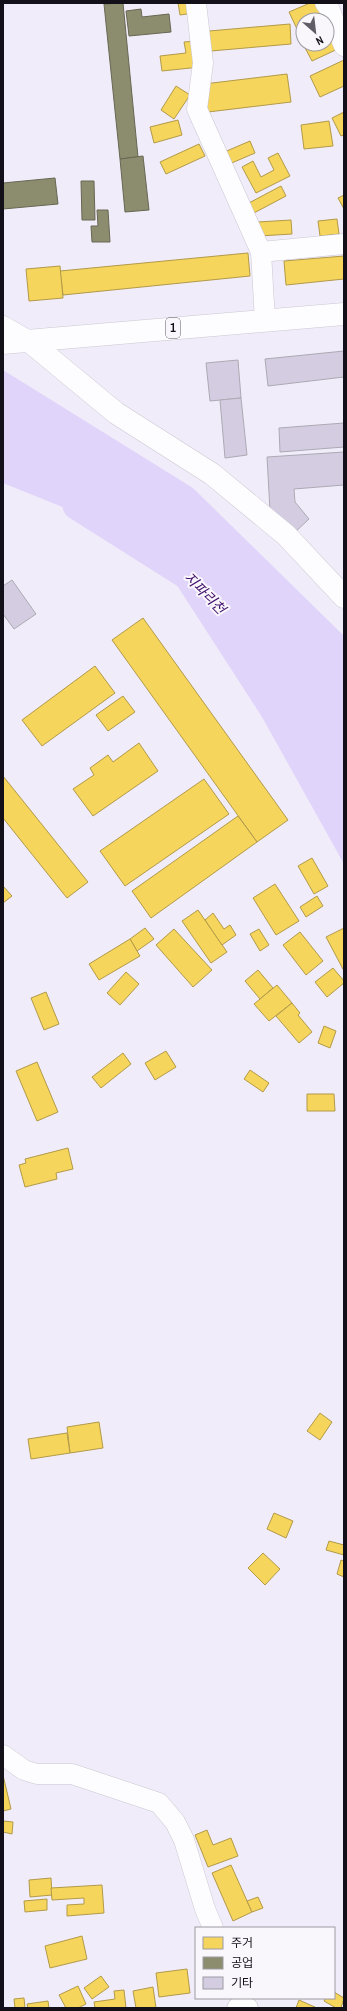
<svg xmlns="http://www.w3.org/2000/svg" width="347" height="2011" font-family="'Archivo Narrow','Noto Sans KR',sans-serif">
<rect width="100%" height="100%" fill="#f0ecf9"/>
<path fill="#e1d4fa" d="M3 370 193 488 344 636V864L262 717 149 542 3 483Z"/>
<g fill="#f6d55c" stroke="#b29a48">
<path d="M178 3H193L194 13 180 15Z"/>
<path d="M310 3H321L327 15 317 20H303V26L297 29 289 12Z"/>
<path d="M327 20 342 47 312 61 303 44H313L314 47 321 44H327L329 40 327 36Z"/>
<path d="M290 24 291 44 211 51 209 31Z"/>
<path d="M197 41 200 67 162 71 160 56 186 53 184 42Z"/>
<path d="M344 60V86L320 97 310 76Z"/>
<path d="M287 74 291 102 208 112 204 84Z"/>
<path d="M176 86 190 95 174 119 161 110Z"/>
<path d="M344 112V135L341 136 332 118Z"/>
<path d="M178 120 182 135 154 143 150 127Z"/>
<path d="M329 121 333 146 304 149 301 125Z"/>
<path d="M250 141 255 153 227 165 222 153Z"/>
<path d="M199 144 205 156 166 174 160 162Z"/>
<path d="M278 153 290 176 256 193 242 167 253 161 261 177 274 170 268 158Z"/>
<path d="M281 186 286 196 252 214 247 204Z"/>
<path d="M344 195V209L338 198Z"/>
<path d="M337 219 339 234 320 236 318 221Z"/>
<path d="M291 220 292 234 259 236 258 222Z"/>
<path d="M248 253 250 276 63 295 60 271Z"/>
<path d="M344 256V279L286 285 284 261Z"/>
<path d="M60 266 63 298 29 301 26 269Z"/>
<path d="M143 618 288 820 257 842 112 640Z"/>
<path d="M95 666 115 693 42 746 22 720Z"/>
<path d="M123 696 135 712 108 731 96 715Z"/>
<path d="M139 743 158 771 93 816 73 789 94 775 90 768 108 755 113 762Z"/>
<path d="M3 776 88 882 67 898 3 818Z"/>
<path d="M204 779 229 814 125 886 100 851Z"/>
<path d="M238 816 257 842 151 918 132 891Z"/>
<path d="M312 858 328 886 314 894 298 866Z"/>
<path d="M275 884 299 921 276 935 253 898Z"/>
<path d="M3 886 12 896 3 903Z"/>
<path d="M317 896 323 906 306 917 300 907Z"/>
<path d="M198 910 227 952 211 963 182 921Z"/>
<path d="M213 913 224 929 230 925 236 935 222 945 205 920Z"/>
<path d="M145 928 154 939 137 951 130 939Z"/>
<path d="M344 928V971L326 937Z"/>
<path d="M174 929 212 970 193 987 156 945Z"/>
<path d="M259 929 269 945 260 951 250 934Z"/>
<path d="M300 932 323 961 306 975 283 945Z"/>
<path d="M130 939 140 956 99 980 89 964Z"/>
<path d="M333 968 344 981V983L327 997 315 982Z"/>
<path d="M258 970 273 988 260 999 245 981Z"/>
<path d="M126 972 139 984 120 1005 107 993Z"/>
<path d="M277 985 292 1003 269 1021 254 1004Z"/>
<path d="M46 992 59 1024 44 1030 31 998Z"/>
<path d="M292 1003 300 1013 298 1015 312 1032 299 1043 276 1016Z"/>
<path d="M324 1026 336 1031 330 1048 318 1043Z"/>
<path d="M166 1051 176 1067 155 1080 145 1063Z"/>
<path d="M123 1053 131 1064 101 1088 92 1077Z"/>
<path d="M37 1062 58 1112 37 1121 16 1071Z"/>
<path d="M250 1070 269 1083 263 1092 244 1079Z"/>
<path d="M307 1094H334L335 1111H307Z"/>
<path d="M68 1148 73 1169 56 1173 57 1179 25 1187 19 1165 26 1163 25 1159Z"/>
<path d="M320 1413 332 1422 320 1440 307 1431Z"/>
<path d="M99 1422 103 1448 70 1453 67 1427Z"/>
<path d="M67 1433 70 1453 31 1459 28 1439Z"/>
<path d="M274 1513 293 1521 286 1538 267 1529Z"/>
<path d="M329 1541 344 1545V1555L326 1550Z"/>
<path d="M263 1553 280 1569 265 1585 248 1568Z"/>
<path d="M341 1560 344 1561V1577L337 1574Z"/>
<path d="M3 1775 11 1809 3 1811Z"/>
<path d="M3 1821 13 1822 12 1834 3 1832Z"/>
<path d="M207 1830 213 1845 231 1838 238 1856 208 1867 195 1835Z"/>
<path d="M231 1865 252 1912 233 1921 212 1873Z"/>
<path d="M51 1878 52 1895 30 1897 29 1880Z"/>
<path d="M102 1885 104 1913 67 1916V1905L84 1904V1898L52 1900 51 1888Z"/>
<path d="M258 1897 263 1908 252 1912 247 1901Z"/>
<path d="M47 1899V1910L25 1912 24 1901Z"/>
<path d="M82 1936 87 1959 50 1968 45 1946Z"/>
<path d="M187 1969 190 1993 159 1997 156 1973Z"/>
<path d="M101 1976 109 1987 92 1999 84 1988Z"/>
<path d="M78 1986 86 2004 78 2008H66L59 1995Z"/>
<path d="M153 1987 156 2008H136L133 1991Z"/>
<path d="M124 1990 126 2008H95L94 2002 115 1999 114 1991Z"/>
<path d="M334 1992 344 1998 341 2008H336L324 2001 326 1998H334Z"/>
<path d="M24 1998 25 2008H15L14 1999Z"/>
<path d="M299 2000 317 2008H296Z"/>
<path d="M48 2001 49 2008H28L27 2004Z"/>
</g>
<g fill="#8c8c6e" stroke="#686754">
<path d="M123 3 138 157 120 159 104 4Z"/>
<path d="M141 9 142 17 169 14 171 32 129 36 126 11Z"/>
<path d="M143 156 149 210 125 212 120 159Z"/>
<path d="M55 178 58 204 3 209V183Z"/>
<path d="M81 181H94L95 220H82Z"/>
<path d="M97 210H108L110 242H92L91 226H98Z"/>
</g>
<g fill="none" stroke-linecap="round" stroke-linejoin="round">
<path stroke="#e1d4fa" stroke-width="31" d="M78 505 192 577"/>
</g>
<g fill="#d4cde1" stroke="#ada9b4">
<path d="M344 351V377L268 386 265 359Z"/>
<path d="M238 360 241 398 210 401 206 363Z"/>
<path d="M241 398 247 455 225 458 220 400Z"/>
<path d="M344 423V447L280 452 279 428Z"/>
<path d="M344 452V485L294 489 295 502 309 519 292 535 270 510 267 457Z"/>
<path d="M12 580 36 614 14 629 3 614V586Z"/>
</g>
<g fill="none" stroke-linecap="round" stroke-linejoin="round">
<g stroke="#cbc8d2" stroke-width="21">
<g id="minor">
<path d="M196 3 203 63 197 109 261 252 265 321"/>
<path d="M325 3 329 8 344 46"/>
<path d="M261 252 344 244"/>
<path d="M3 326 29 341"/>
<path d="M3 1755 24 1770 37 1774H72L159 1803 175 1822 184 1840 205 1909 213 1928"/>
<path d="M237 2008H248"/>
</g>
</g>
<g stroke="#cbc8d2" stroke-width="23">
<path id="tertiary" d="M29 341 116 413 212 474 286 535 344 597"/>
</g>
<g stroke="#cbc8d2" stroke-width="23">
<path id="primary" d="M3 343 344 314"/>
</g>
<use href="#minor" stroke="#fdfcfe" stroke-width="20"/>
<use href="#tertiary" stroke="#fdfcfe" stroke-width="22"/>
<use href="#primary" stroke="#fdfcfe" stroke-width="22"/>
</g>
<g text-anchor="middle" stroke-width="4" stroke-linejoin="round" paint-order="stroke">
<rect fill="#f9f7fc" stroke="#59555d" stroke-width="1" x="166" y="318" width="14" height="20" rx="3"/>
<g font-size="12" font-weight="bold" fill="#141019">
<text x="173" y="332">1</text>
</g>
<g font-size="14" font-style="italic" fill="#41106c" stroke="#f9f7fc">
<text transform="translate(205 593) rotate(45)" y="5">지파리천</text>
</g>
</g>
<rect width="347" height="2011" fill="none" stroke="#141019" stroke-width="8"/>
<rect x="195" y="1927" width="140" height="72" fill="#f9f7fc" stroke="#9d9ba1"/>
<rect x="203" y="1937" width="20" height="12" fill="#f6d55c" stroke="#9d9ba1"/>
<text x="231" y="1947" font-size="12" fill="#141019">주거</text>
<rect x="203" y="1957" width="20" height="12" fill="#8c8c6e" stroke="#9d9ba1"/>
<text x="231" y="1967" font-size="12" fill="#141019">공업</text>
<rect x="203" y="1977" width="20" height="12" fill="#d4cde1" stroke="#9d9ba1"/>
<text x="231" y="1987" font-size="12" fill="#141019">기타</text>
<g transform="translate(315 32) rotate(152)"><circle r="19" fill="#f9f7fc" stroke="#9d9ba1"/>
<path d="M0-3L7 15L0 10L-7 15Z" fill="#615d67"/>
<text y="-6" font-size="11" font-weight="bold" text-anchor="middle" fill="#141019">N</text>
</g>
</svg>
